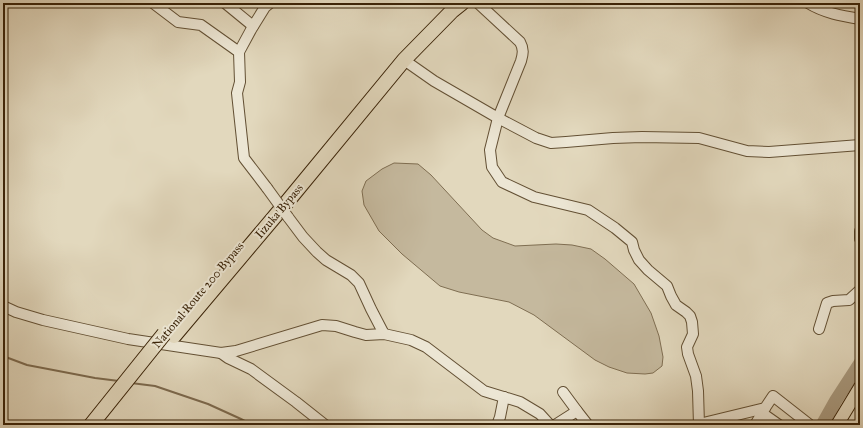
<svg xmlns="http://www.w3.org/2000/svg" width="863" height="428" font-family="'IM FELL Great Primer',serif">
<rect width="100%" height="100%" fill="#e2d8bd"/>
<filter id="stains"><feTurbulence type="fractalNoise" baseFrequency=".005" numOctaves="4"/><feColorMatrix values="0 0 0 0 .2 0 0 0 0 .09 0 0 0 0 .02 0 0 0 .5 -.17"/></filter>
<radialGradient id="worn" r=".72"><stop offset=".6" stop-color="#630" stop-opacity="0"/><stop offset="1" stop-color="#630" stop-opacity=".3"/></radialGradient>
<path fill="#c5b99e" stroke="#7f6e52" d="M394 163 418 164 431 175 482 230 493 238 515 246 556 244 572 245 591 249 605 259 634 284 651 313 659 336 663 357 662 366 653 373 645 374 627 373 609 367 595 360 534 315 509 302 459 292 440 286 402 254 379 231 364 205 362 191 366 181 382 169Z"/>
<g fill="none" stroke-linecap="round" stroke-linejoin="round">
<g stroke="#7c6a4f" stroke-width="2">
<path d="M3 356 27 365 48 369 95 378 119 381"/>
<path d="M131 383 155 386 208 404 241 419 252 425"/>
</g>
<path stroke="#a99a7f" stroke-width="13" d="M822 425 836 400 860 363"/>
<g stroke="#635034" stroke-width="12">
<g id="minor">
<path d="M153 3 178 22 201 25 239 52"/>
<path d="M225 3 253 26"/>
<path d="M478 3 520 42C524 49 523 54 521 61L498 118 490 150 492 167 502 182 534 197 588 210 615 228 632 242 634 250 639 260 648 270 667 286 671 296 676 305 686 312 690 316 692 322 693 334 687 347 688 354 696 376 698 391 699 425"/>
<path d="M808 3C824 13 842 16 860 19"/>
<path d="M404 60 434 81 498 118 536 138 551 143 566 142 613 138 642 137 699 138 747 151 769 152 860 145"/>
<path d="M267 188 244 158 237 93 240 82 239 52 252 28 265 7 270 3"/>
<path d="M288 217 303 237 317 252 326 260 351 275 359 283 371 309 384 334"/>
<path d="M860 231V239"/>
<path d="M3 306 16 312 43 320 128 339 221 353 236 351 322 325 336 326 355 332 366 335 384 334 411 340 426 347 484 391 520 402 540 414 550 425"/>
<path d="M819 329 827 303 833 301 849 300 860 290"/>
<path d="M221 353 228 358 251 369 296 402 325 425"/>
<path d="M563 392 577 411"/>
<path d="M762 413 779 425"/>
<path d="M699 424 765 408 773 396 810 425"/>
<path d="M497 425 500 417 504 397"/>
<path d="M555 425 577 411 588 425"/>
<path d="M755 425 765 408"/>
</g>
</g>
<g stroke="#392207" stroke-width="14">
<path id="major" d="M837 425 860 387"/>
</g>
<g stroke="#392207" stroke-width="16">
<path id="highway" d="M174 336 287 202 404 60 452 11 462 3"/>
</g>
<use href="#minor" stroke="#ece6d4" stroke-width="10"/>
<use href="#major" stroke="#e2d8bd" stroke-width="12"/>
<use href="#highway" stroke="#e2d8bd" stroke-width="14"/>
<g stroke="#635034" stroke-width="12" stroke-linecap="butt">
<path id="minor-bridge" d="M267 188 288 217"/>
</g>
<g stroke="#392207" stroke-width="16" stroke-linecap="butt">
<path id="highway-bridge" d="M91 425 164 334"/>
</g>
<use href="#minor-bridge" stroke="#ece6d4" stroke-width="10"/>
<use href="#highway-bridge" stroke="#e2d8bd" stroke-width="14"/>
</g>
<g text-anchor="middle" stroke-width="4" stroke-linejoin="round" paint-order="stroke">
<g font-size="12" fill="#392207" stroke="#ece6d4">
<text transform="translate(279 211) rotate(-50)" y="4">Iizuka Bypass</text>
<text transform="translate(198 295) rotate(-50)" y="4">National Route 200 Bypass</text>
</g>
</g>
<rect width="863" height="428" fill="none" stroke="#e2d8bd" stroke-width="16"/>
<rect x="4" y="4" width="855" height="420" fill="none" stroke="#392207" stroke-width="2"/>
<rect x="8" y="8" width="847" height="412" fill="none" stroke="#392207"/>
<rect width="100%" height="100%" filter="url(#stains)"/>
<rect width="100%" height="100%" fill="url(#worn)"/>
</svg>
